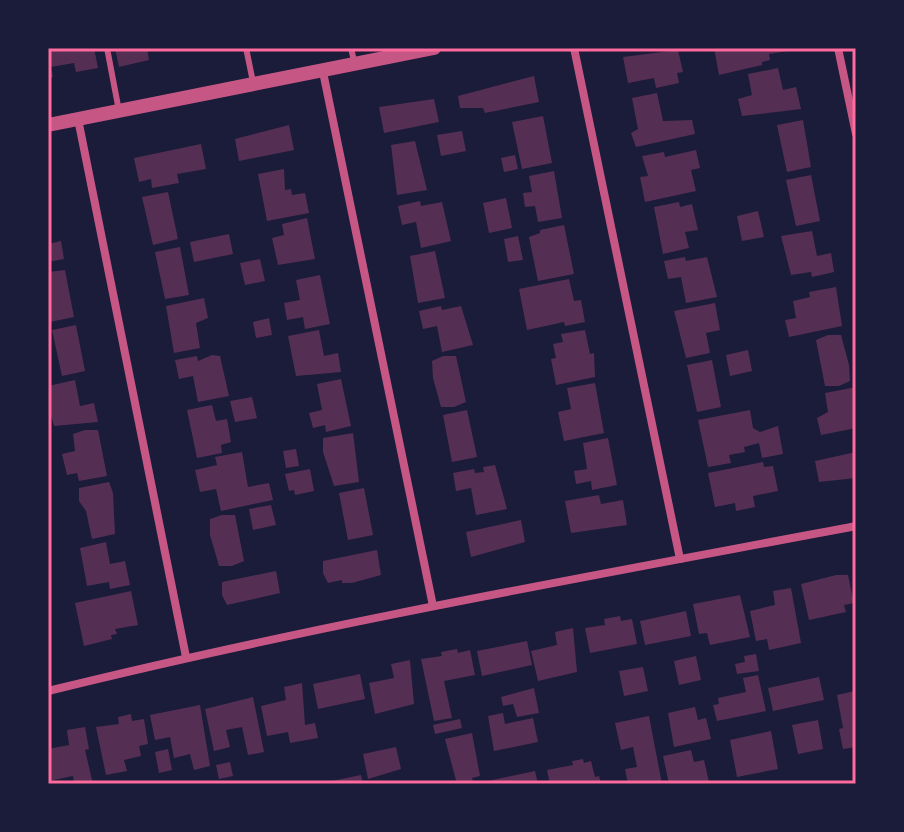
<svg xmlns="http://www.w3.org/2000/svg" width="904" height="832" font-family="Inter,sans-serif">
<rect width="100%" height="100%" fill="#1b1b3a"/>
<g fill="#542f53">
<path d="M48 48H94L98 68 76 72 74 63 51 67 53 77 48 78Z"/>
<path d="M115 48H147L149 60 119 67Z"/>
<path d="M714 48H787L788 51 769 54 770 60 762 62V65L719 75Z"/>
<path d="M678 50 683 72 677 73 679 83 656 88 654 78 628 83 623 57Z"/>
<path d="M778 68 783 90 796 87 801 109 742 116 738 99 752 95 748 74Z"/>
<path d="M534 76 539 102 485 113 483 108H460L458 96Z"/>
<path d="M657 93 663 121 692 120 695 134 636 147 631 133 638 129 632 98Z"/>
<path d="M434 99 439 122 384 133 379 107Z"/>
<path d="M543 116 552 163 522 169 512 122Z"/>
<path d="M803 120 811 167 787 172 777 125Z"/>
<path d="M289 125 294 150 239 161 235 139Z"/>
<path d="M462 131 466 151 441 156 437 135Z"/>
<path d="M415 141 427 190 397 195 391 145Z"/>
<path d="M201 144 206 169 177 174 179 183 152 188 151 179 139 182 134 158Z"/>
<path d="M696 150 700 168 691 170 696 191 645 202 640 177 648 176 642 156 664 152 665 157Z"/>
<path d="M515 155 518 169 504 172 501 158Z"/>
<path d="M284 169 285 190 291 189 292 195 305 193 309 213 267 221 258 174Z"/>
<path d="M554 171 562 218 538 222 535 206 525 207 523 193 532 192 529 176Z"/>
<path d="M811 175 820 221 796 226 786 180Z"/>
<path d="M168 192 178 239 153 245 142 197Z"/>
<path d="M506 198 512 228 489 233 483 203Z"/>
<path d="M420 201 421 206 442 202 451 241 421 248 416 222 402 225 398 206Z"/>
<path d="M679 202 680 207 692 204 698 230 685 232 689 248 663 254 654 207Z"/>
<path d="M758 211 764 237 742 241 737 216Z"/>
<path d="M307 218 315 259 278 265 272 238 284 235 282 224Z"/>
<path d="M564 225 574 274 538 281 529 237 540 233V230Z"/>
<path d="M812 231 817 256 831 253 834 272 812 277 811 272 791 275 781 236Z"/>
<path d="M229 234 233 254 194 262 190 242Z"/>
<path d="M518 236 523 260 508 262 504 239Z"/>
<path d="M61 241 64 259 48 262V244Z"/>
<path d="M180 247 189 295 165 299 155 252Z"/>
<path d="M435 251 445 298 418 303 410 256Z"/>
<path d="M685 257 686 261 707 257 717 297 686 303 681 277 668 279 664 261Z"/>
<path d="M260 259 265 281 245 285 240 263Z"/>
<path d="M65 270 74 317 50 322 48 272Z"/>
<path d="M320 275 330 324 305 329 303 317 287 320 284 303 300 300 296 280Z"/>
<path d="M569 279 574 301 581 300 585 322 565 326 564 322 527 330 519 289Z"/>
<path d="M836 287 842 326 789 337 785 320 796 318 793 301 810 297 809 292Z"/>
<path d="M204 298 208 318 196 323 200 348 174 353 166 306Z"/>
<path d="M715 303 720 330 706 333 710 353 686 358 674 311Z"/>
<path d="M441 306 442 310 461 306 473 345 442 352 437 326 423 329 419 311Z"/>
<path d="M269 318 272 335 256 338 253 322Z"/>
<path d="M76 325 85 371 62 376 52 330Z"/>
<path d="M319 330 324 356 338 353 341 372 296 376 288 336Z"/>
<path d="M585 330 590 354 594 353 595 377 556 385 551 359 556 358 553 344 563 342 561 334Z"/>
<path d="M828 335H841L849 365 850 381 839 386H825L816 340Z"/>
<path d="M748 350 752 371 730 376 726 355Z"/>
<path d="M212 355 220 356 229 396 198 402 193 376 179 379 175 360 197 356 198 361Z"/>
<path d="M443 356H456L466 402 454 407H441L433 378 432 361Z"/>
<path d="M712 360 721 407 697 412 687 365Z"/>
<path d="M341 379 351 426 326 432 325 425 313 428 309 413 322 410 317 384Z"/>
<path d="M75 380 80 406 94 403 98 422 54 426 48 404V386Z"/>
<path d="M595 383 604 433 564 441 558 412 571 409 567 388Z"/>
<path d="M856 387V428L821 435 817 418 828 412 825 393Z"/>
<path d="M252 397 257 418 235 422 230 401Z"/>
<path d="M212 405 216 421 227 419 231 442 221 445 222 453 197 458 187 410Z"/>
<path d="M467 410 477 457 452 462 443 415Z"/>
<path d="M750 410 753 428 760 432 778 426 783 454 762 458 759 443 744 447 745 452 729 455 731 463 708 467 698 420Z"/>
<path d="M85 430H98L107 476 79 481 77 473 67 475 62 454 75 451 73 434Z"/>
<path d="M353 433 359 482 334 486 323 452V438Z"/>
<path d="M608 438 617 485 592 490 591 481 576 484 574 471 587 469 583 443Z"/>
<path d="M296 449 299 466 286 468 283 451Z"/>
<path d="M242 452 248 487 269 483 273 500 221 511 216 489 200 492 195 470 217 465 215 457Z"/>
<path d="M856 452V478L819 482 815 461Z"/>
<path d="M763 462 764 467 773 466 778 491 753 496 755 507 736 511 735 503 715 507 708 473Z"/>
<path d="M495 465 507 509 476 515 471 488 456 491 453 473 474 469 475 473 484 472 483 467Z"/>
<path d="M310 469 314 491 295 495 294 490 289 491 285 474Z"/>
<path d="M109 482 113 493 115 534 92 539 86 511 79 501V488Z"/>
<path d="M364 488 373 535 348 540 339 493Z"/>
<path d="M599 495 601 504 623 500 627 525 571 533 565 501Z"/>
<path d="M271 505 276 525 253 530 249 509Z"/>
<path d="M222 515H235L244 561 232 566H219L210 535V519Z"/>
<path d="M521 520 525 542 471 557 466 532Z"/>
<path d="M106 542 110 564 125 561 130 585 110 589 109 582 87 586 80 548Z"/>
<path d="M377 550 381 575 352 583H342V580L328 583 323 573V561Z"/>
<path d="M276 571 280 593 227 605 222 595V582Z"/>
<path d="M836 575H848L854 603 844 605 846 612 809 620 801 584Z"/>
<path d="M791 588 801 643 769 650 767 639 756 641 750 611 775 605 773 591Z"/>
<path d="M131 591 138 625 115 629 117 634 111 635 112 639 84 646 75 603Z"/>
<path d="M740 595 750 637 710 645 707 633 699 634 693 604Z"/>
<path d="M686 611 691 636 645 645 640 621Z"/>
<path d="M620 616 621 621 632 619 637 644 590 653 585 628 605 625 604 619Z"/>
<path d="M573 628 577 672 538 681 531 651 557 645 555 632Z"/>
<path d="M527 641 532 665 482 676 477 651Z"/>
<path d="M457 649 458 653 470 650 475 675 444 681 452 718 434 721 421 659 442 656 441 652Z"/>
<path d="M756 654 759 671 737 674 735 664 745 662 744 656Z"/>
<path d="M696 656 701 680 679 685 674 661Z"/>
<path d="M410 660 414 704 375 714 369 683 394 678 391 664Z"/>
<path d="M643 667 648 691 624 696 619 671Z"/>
<path d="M360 674 365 699 318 709 313 684Z"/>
<path d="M758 675 766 711 717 721 713 705 719 704 718 698 746 692 743 678Z"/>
<path d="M819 677 824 700 773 711 768 688Z"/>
<path d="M302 683 305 725 315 723 318 738 290 743 288 732 267 736 261 706 286 700 284 687Z"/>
<path d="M534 688 539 713 517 717 513 704 503 706 501 697Z"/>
<path d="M855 691 856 747 843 749 839 729 843 728 837 695Z"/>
<path d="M253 697 264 752 248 755 242 727 226 730 230 747 214 751 205 709Z"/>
<path d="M200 705 210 766 194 770 190 754 174 758 170 737 155 740 150 715Z"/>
<path d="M695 707 698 720 706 718 711 739 674 747 668 713Z"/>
<path d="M503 713 505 724 533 718 538 742 494 751 488 716Z"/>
<path d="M131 714 132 721 144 719 148 744 139 746 141 756 124 760 127 771 106 775 96 727 119 724 118 717Z"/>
<path d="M649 716 662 784H628L625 769 637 767 633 747 621 750 615 723Z"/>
<path d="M460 719 462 728 435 734 433 725Z"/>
<path d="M818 720 823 749 798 754 792 725Z"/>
<path d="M85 727 89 749 85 750 93 784H74L73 776 49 781 48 749 69 745 67 730Z"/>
<path d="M771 731 778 769 737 777 730 740Z"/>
<path d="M472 733 480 776 472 778 474 784H457L445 739Z"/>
<path d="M396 747 401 769 368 779 363 754Z"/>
<path d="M168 749 172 770 159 773 155 752Z"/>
<path d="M691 750 694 762 704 760 709 782 669 784 663 756Z"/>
<path d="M583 759 584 763 591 761 595 777 599 776 601 784H550L547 770 573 765 572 761Z"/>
<path d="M230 762 233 776 219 779 216 765Z"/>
<path d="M535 771 538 784H489L488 781Z"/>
<path d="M361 775 363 784H322V783Z"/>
</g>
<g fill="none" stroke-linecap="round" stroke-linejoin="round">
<g stroke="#c65784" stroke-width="6">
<path d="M107 48 119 111"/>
<path d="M246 48 253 82"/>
<path d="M351 48 354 61"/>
</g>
<g stroke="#c65784" stroke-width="8">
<path d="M574 48 680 559"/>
<path d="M838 48 856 134"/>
<path d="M323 72 433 606"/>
<path d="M78 119 186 657"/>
<path d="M48 691C315 625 586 577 856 526"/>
</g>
<path stroke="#c65784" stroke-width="14" d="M48 125 434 48"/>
</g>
<rect width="904" height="832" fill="none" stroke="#1b1b3a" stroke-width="100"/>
<rect x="50" y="50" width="804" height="732" fill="none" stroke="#ff6b9d" stroke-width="3"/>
</svg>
